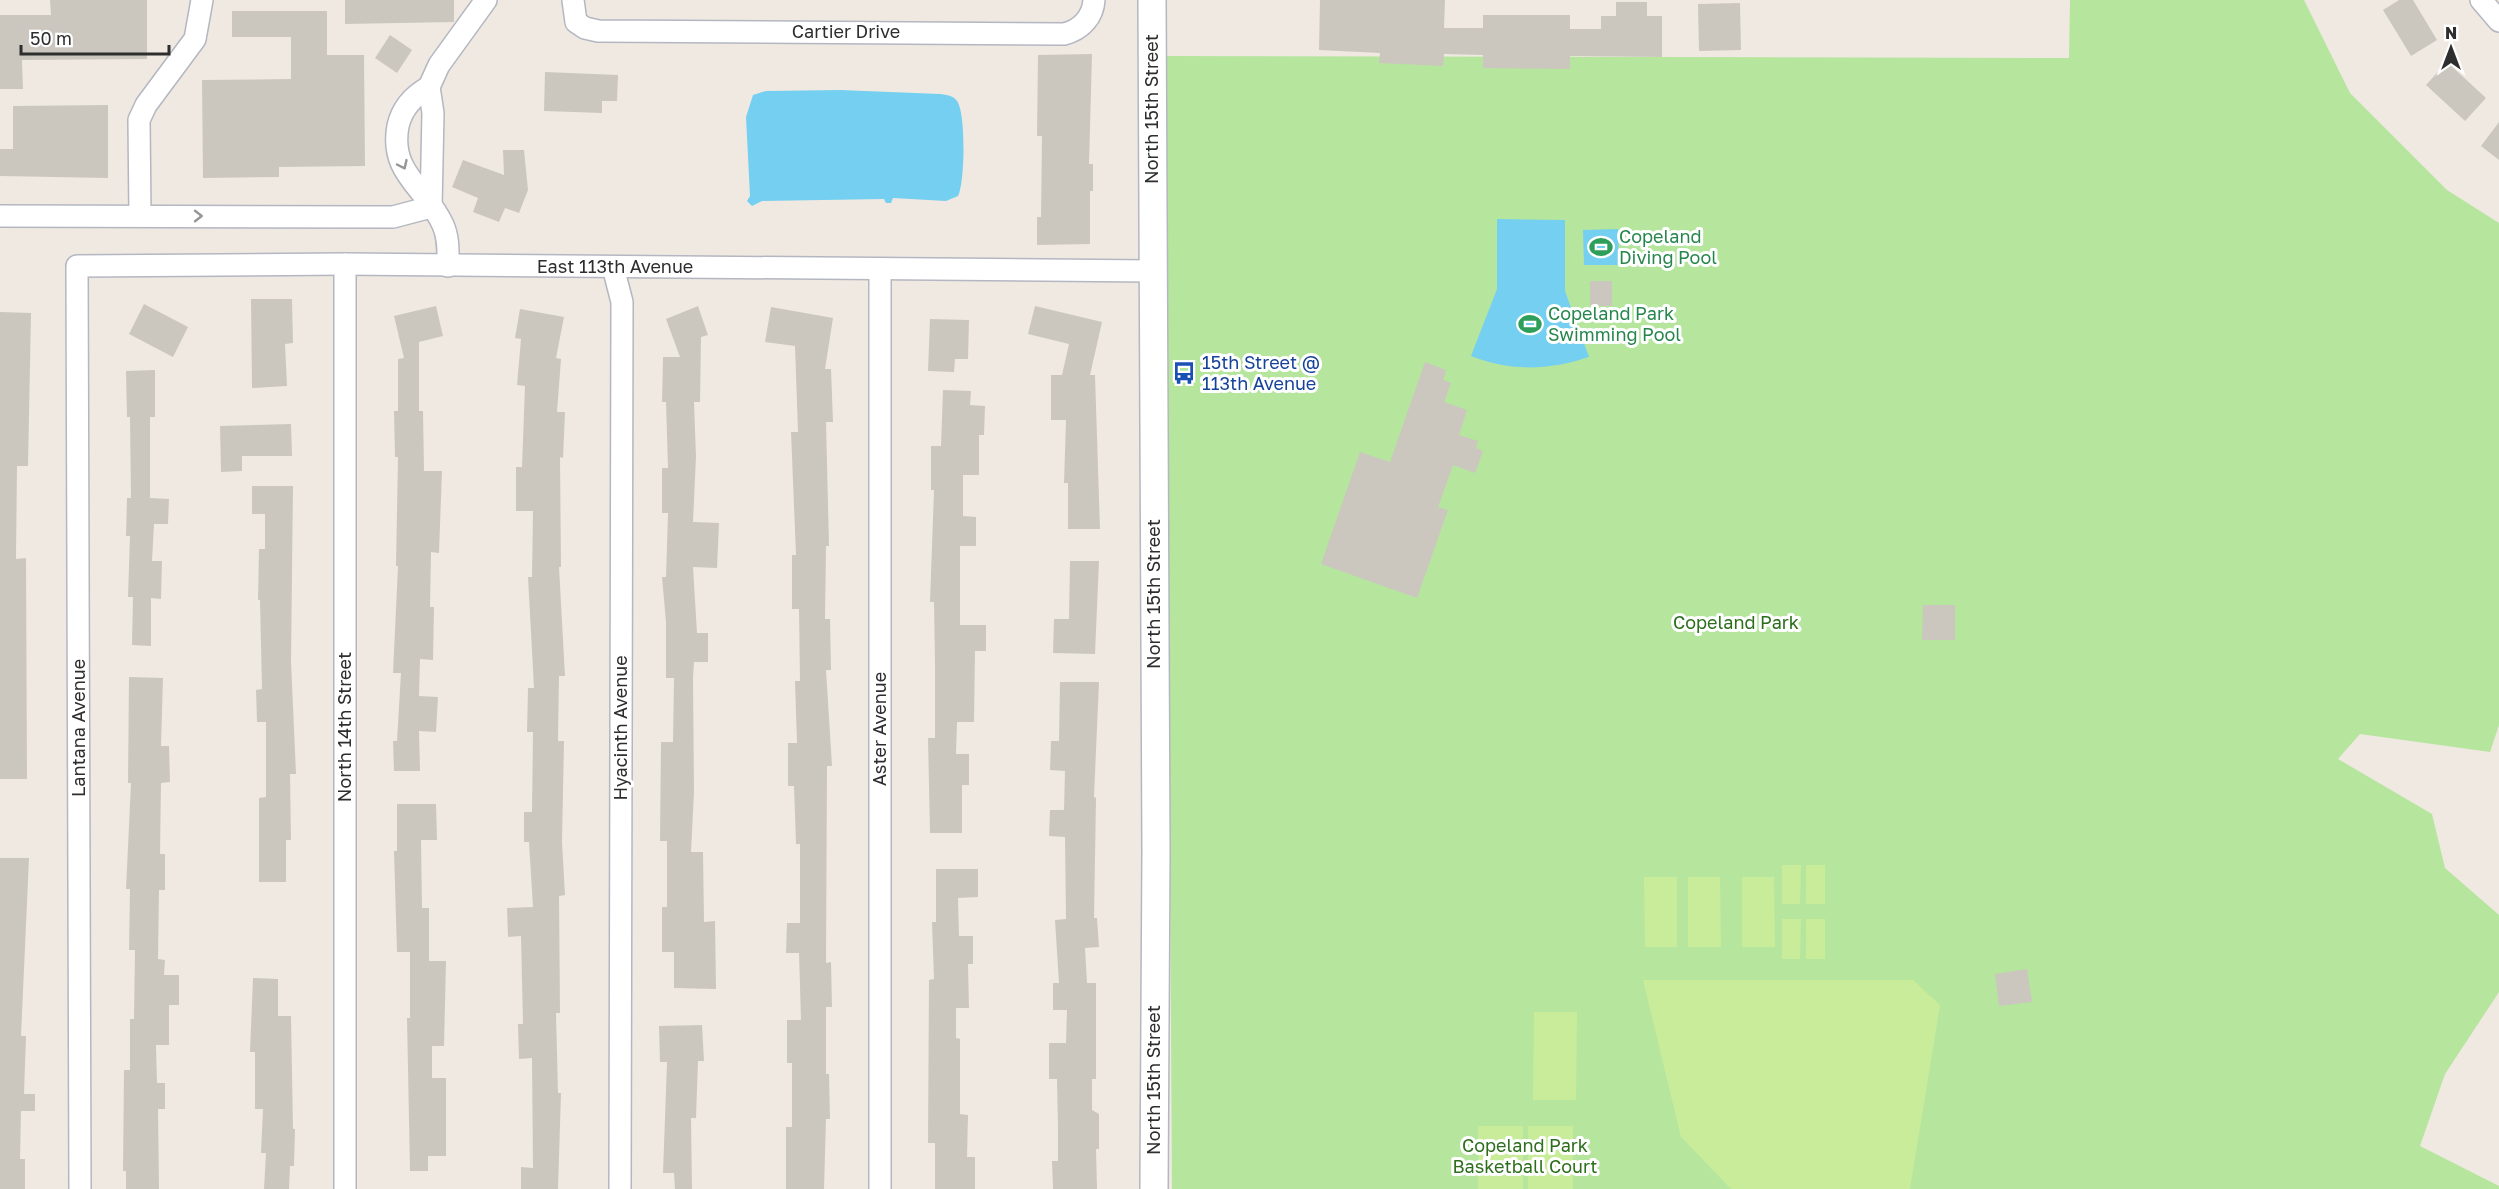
<svg xmlns="http://www.w3.org/2000/svg" width="2499" height="1189" font-family="'Golos Text',sans-serif">
<rect width="100%" height="100%" fill="#efe9e1"/>
<path fill="#b6e59e" d="M2070 0H2304L2350 93 2447 190 2499 223V725L2490 752 2360 734 2338 759 2432 814 2445 868 2499 915V992L2445 1074 2420 1146 2499 1186V1189H1172L1165 56 2069 58Z"/>
<g fill="#c9ec9a">
<path d="M1782 865H1801L1800 904H1782Z"/>
<rect x="1806" y="865" width="19" height="39"/>
<path d="M1644 877H1677V947H1645Z"/>
<path d="M1688 877H1720L1721 947H1688Z"/>
<path d="M1742 877H1774L1775 947H1742Z"/>
<path d="M1782 919H1801L1800 959H1782Z"/>
<rect x="1806" y="919" width="19" height="40"/>
<path d="M1643 980H1913L1940 1005 1910 1189H1731L1681 1137Z"/>
<path d="M1534 1012H1577L1576 1100H1533Z"/>
<rect x="1478" y="1126" width="45" height="63"/>
<rect x="1528" y="1126" width="45" height="63"/>
</g>
<g fill="#75cff0">
<path d="M840 90 940 94C946 95 953 95 957 101 966 113 965 183 958 196L946 201 893 198 891 203H886L884 199 762 201 752 206 747 201 750 196 746 117 753 95 766 91Z"/>
<path d="M1497 219 1565 220V291L1589 357C1550 370 1511 372 1471 356L1497 289Z"/>
<path d="M1618 229 1619 265H1584L1583 230Z"/>
</g>
<g fill="#cbc7bf">
<path d="M50 0H147V59L22 60 23 89H0V15H51Z"/>
<path d="M345 0H454V22L345 24Z"/>
<path d="M1320 0H1445L1444 28H1483V15H1570V29H1601V16H1616V2H1647V16H1662V57L1570 56V69L1483 68V55L1444 54 1443 66 1379 63 1380 53 1319 50Z"/>
<path d="M2399 0H2413L2437 40 2411 56 2383 10Z"/>
<path d="M1740 3 1741 50 1699 51 1698 4Z"/>
<path d="M232 11H327V55H364L365 166 279 167V177L203 178 202 80 291 79V37H232Z"/>
<path d="M390 35 412 50 397 73 375 58Z"/>
<path d="M1092 54 1089 164H1093V191H1090V244L1037 245V217H1041L1042 136H1037L1038 55Z"/>
<path d="M2447 62 2486 98 2465 121 2426 85Z"/>
<path d="M545 72 618 75 617 101H602V113L544 111Z"/>
<path d="M108 105V178L0 176V149H13V106Z"/>
<path d="M2499 122V160L2481 146Z"/>
<path d="M503 150H524L528 190 519 213 505 208 499 222 473 212 478 198 452 187 463 160 504 175Z"/>
<rect x="1590" y="281" width="22" height="25"/>
<path d="M251 299H292L293 343 285 344 287 386 252 388Z"/>
<path d="M144 304 188 327 173 357 129 334Z"/>
<path d="M436 306 443 336 419 342V411H423L424 471H442L439 553 431 552 430 607H434L433 660 420 659 419 696 438 697 436 732 419 731 420 771H394L393 741H397L401 673H393L398 566H396L398 457H395L394 411H398V359L404 358 394 316Z"/>
<path d="M698 306 708 335 701 337 700 402H694L696 457 693 522 719 523 717 568 693 567 697 633H708V662H694L693 678 694 792 691 852H703L704 922 715 921 716 989 674 988V952H662V907H667V841H660L661 742H673L674 678H666V622L662 577H666L668 513H662V468H668L666 402H662L663 357H680L666 319Z"/>
<path d="M1035 306 1102 322 1090 375H1095L1100 529H1068V483H1064L1066 420H1051V375H1062L1069 344 1028 334Z"/>
<path d="M771 307 833 318 825 369H831L833 422H826L829 546H826L825 619H830L831 670H826L832 766H827L826 963 831 962 832 1007H826V1074H829L830 1119H826L824 1189H786V1127H792V1063H787V1020H801L799 953H786L787 923H800V844H796L794 786H788V743H797L795 681H800L799 609H792V555H796L791 432H798L795 346 765 342Z"/>
<path d="M520 309 564 317 556 358 561 359 557 412H565L563 458 560 457 561 567H559L565 676H559L558 741H564L562 842 565 895 559 896 560 1013H556L558 1093H561L558 1189H521V1167L533 1168 532 1058 519 1059 518 1024H523L521 936 508 937 507 908 533 907 529 842H524V812H532L533 732H527L528 688H534L528 577H532L533 511H516V467H522L525 386 517 385 521 339 515 338Z"/>
<path d="M0 312 31 313 28 466H17L16 559 26 558 27 779H0Z"/>
<path d="M930 319 969 320 968 359H955L954 372 928 371Z"/>
<path d="M1425 362 1446 370 1443 380 1451 383 1444 402 1467 410 1459 435 1478 441 1476 448 1483 451 1475 473 1453 465 1438 507 1448 510 1417 598 1321 564 1360 452 1390 462Z"/>
<path d="M155 370V417H150V498L169 499 168 524H154L152 561H162L161 599 151 598V646L132 645 133 597H128L130 536H126L127 498H131L130 417H127L126 371Z"/>
<path d="M943 390 971 391 970 405 985 406 984 435H979V475H963V516L976 517V546H960V625H986V651H975L974 722H957L956 754H969V785H962V833H930L928 738H935V664L934 602H930L934 490H931V446H941Z"/>
<path d="M291 424 292 456H242V471L221 472 220 426Z"/>
<path d="M252 486H293L291 661 296 774H290L291 840H286V882H259V798L266 797V722H257L256 690 262 689 260 600H258L259 549H265V514H252Z"/>
<path d="M1070 561H1099L1095 654 1053 653 1054 619H1069Z"/>
<path d="M1923 605H1955V640H1922Z"/>
<path d="M129 677 163 678 161 746H169L170 782 161 783 160 854H165V890H159L158 959 165 960 164 975H179V1005H169V1045H156L157 1083H165V1109H158L159 1189H126V1171H123L124 1070H130V1019H134L135 950H129L130 889H126L131 783H128Z"/>
<path d="M1060 682H1099L1094 797 1096 798 1094 918H1097L1099 947 1085 948 1087 983H1096V1079H1092V1110L1099 1114V1149H1096L1097 1189H1053L1052 1161H1058V1129L1057 1079H1049V1043H1066L1067 1010H1053V983H1059L1055 920 1066 919 1065 837 1049 836 1050 810H1064L1065 771 1050 770 1051 741H1059Z"/>
<path d="M397 804H436L437 840H421L422 908H429V961H446L444 1046H432V1078H446V1156H428V1171H410L407 1018H410V952H397L394 851H397Z"/>
<path d="M0 858H29L21 1036H26L24 1094H35V1111H21L20 1159H25V1189H0Z"/>
<path d="M936 869H978V897L958 898 959 936H973V964H968L969 1008H956V1038L960 1039V1114L968 1115 967 1157H975V1189H935V1143H928L929 980 934 979 932 922H936Z"/>
<path d="M2027 969 2032 1002 1999 1006 1995 974Z"/>
<path d="M253 978 278 979V1016H291L293 1129H295L294 1166H290L289 1189H264L266 1153H261L263 1109H255V1052H250Z"/>
<path d="M702 1025 704 1061H698L696 1118H691L692 1189H675L674 1173H663L667 1062H660L659 1026Z"/>
</g>
<g fill="none" stroke-linecap="round" stroke-linejoin="round">
<g stroke="#b4b7c1" stroke-width="24">
<g id="minor">
<path d="M573 0 576 22 585 28 598 31 1064 34C1081 30 1093 17 1094 0"/>
<path d="M2481 0 2499 21"/>
<path d="M429 87C413 96 402 108 398 126 389 174 427 188 443 225 449 238 448 253 448 266"/>
<path d="M431 207 433 113 429 87 439 65 486 0"/>
<path d="M0 216 393 217 431 207"/>
<path d="M140 216 139 120 146 105 195 39 202 0"/>
<path d="M345 264V1189"/>
<path d="M613 267 622 302 620 1189"/>
<path d="M80 1189 77 266 345 264 1152 271"/>
<path d="M880 1189V269"/>
</g>
</g>
<g stroke="#b4b7c1" stroke-width="30">
<path id="tertiary" d="M1152 0 1156 851 1154 1189"/>
</g>
<use href="#minor" stroke="#fff" stroke-width="21"/>
<use href="#tertiary" stroke="#fff" stroke-width="27"/>
</g>
<defs><path id="oneway-chevron" d="M-2-3.5L2.5 0L-2 3.5" fill="none" stroke-width="1.6" stroke-linecap="round" stroke-linejoin="round" transform="scale(1.5)"/></defs>
<g stroke="#969696">
<use href="#oneway-chevron" transform="translate(403 165) rotate(65)"/>
<use href="#oneway-chevron" transform="translate(198 216)"/>
</g>
<defs>
<g id="stadium-bare" transform="scale(1.8)"><path d="M0-5a6.5 5 0 1 0 0 10a6.5 5 0 1 0 0-10ZM-3.5-1.8h7v3.6h-7Z" fill="#2e9e5b" stroke="#fff" stroke-width="2.5" paint-order="stroke"/></g>
<g id="bus-bare" transform="scale(1.8)"><path d="M-5-6H5V4H4V6H2V4H-2V6H-4V4H-5ZM-3.5-4V0h7V-4ZM-3.5 1.2v1.5H-2V1.2ZM2 1.2v1.5H3.5V1.2Z" fill="#1a4fb4" stroke="#fff" stroke-width="2.5" paint-order="stroke"/></g>
</defs>
<g fill-rule="evenodd">
<use href="#stadium-bare" x="1601" y="247"/>
<use href="#stadium-bare" x="1530" y="324"/>
<use href="#bus-bare" x="1184" y="373"/>
</g>
<g text-anchor="middle" stroke-width="6" stroke-linejoin="round" paint-order="stroke">
<g font-size="18" fill="#2e2e2e" stroke="#fff">
<text x="846" y="38">Cartier Drive</text>
<text transform="translate(1152 109) rotate(-90)" y="6">North 15th Street</text>
<text x="615" y="273">East 113th Avenue</text>
<text transform="translate(1154 594) rotate(-90)" y="6">North 15th Street</text>
<text transform="translate(345 727) rotate(-90)" y="6">North 14th Street</text>
<text transform="translate(79 728) rotate(-90)" y="6">Lantana Avenue</text>
<text transform="translate(621 728) rotate(-90)" y="6">Hyacinth Avenue</text>
<text transform="translate(880 729) rotate(-90)" y="6">Aster Avenue</text>
<text transform="translate(1154 1080) rotate(-90)" y="6">North 15th Street</text>
</g>
<g font-size="18" fill="#27864d" stroke="#fff" text-anchor="start">
<text x="1619" y="243">Copeland<tspan x="1619" dy="21">Diving Pool</tspan></text>
<text x="1548" y="320">Copeland Park<tspan x="1548" dy="21">Swimming Pool</tspan></text>
</g>
<g font-size="18" fill="#164399" stroke="#fff" text-anchor="start">
<text x="1202" y="369">15th Street @<tspan x="1202" dy="21">113th Avenue</tspan></text>
</g>
<g font-size="18" fill="#2c6e1b" stroke="#fff">
<text x="1736" y="629">Copeland Park</text>
<text x="1525" y="1152">Copeland Park<tspan x="1525" dy="21">Basketball Court</tspan></text>
</g>
</g>
<g transform="translate(2451 48)" stroke="#ffffff" stroke-width="4.5" paint-order="stroke">
<path d="M0-4.5L10 22L0 15L-10 22Z" fill="#2e2e2e"/>
<text y="-9" font-size="16" font-weight="bold" text-anchor="middle" fill="#2e2e2e">N</text>
</g>
<path d="M21 45v9h148v-9" fill="none" stroke="#2e2e2e" stroke-width="3"/>
<text x="30" y="45" font-size="18" fill="#2e2e2e" stroke="#ffffff" stroke-width="4.5" paint-order="stroke">50 m</text>
</svg>
